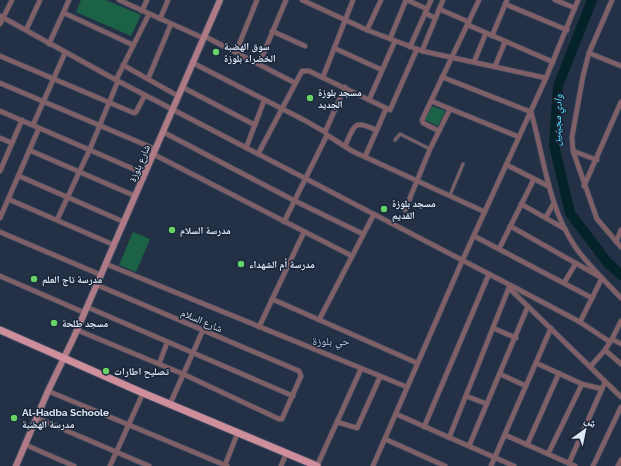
<svg xmlns="http://www.w3.org/2000/svg" width="621" height="466" font-family="Raleway,'Noto Naskh Arabic',sans-serif">
<rect width="100%" height="100%" fill="#233045"/>
<g fill="#1b6246">
<path d="M81 0H106L141 15 131 36 76 12Z"/>
<path d="M432 106 445 111 438 126 425 120Z"/>
<path d="M133 232 150 239 136 272 119 265Z"/>
</g>
<g fill="none" stroke-linecap="round" stroke-linejoin="round">
<path stroke="#042329" stroke-width="10" d="M592 0 558 86 554 145 570 213 607 262 621 275"/>
<g stroke="#414d61" stroke-width="4.5">
<g id="lane">
<path d="M395 140 400 134 430 149"/>
<path d="M450 195 463 164"/>
</g>
</g>
<g stroke="#414d61" stroke-width="6">
<g id="street">
<path d="M119 0 203 38"/>
<path d="M302 0 367 30 422 51 546 78"/>
<path d="M407 0 427 9"/>
<path d="M555 0 575 8"/>
<path d="M612 0 589 53 583 76 572 137 573 151 597 219 621 247"/>
<path d="M505 4 567 30"/>
<path d="M439 9 469 22"/>
<path d="M142 11 147 0"/>
<path d="M64 13 133 45"/>
<path d="M425 13 435 18"/>
<path d="M0 16 116 80 510 285"/>
<path d="M160 19 168 0"/>
<path d="M0 24 12 0"/>
<path d="M468 25 553 62"/>
<path d="M26 30 40 0"/>
<path d="M367 30 381 0"/>
<path d="M272 31 305 46"/>
<path d="M204 36 295 83"/>
<path d="M492 36 507 0"/>
<path d="M390 39 406 0"/>
<path d="M49 44 69 0"/>
<path d="M410 47 431 0"/>
<path d="M334 48 382 70"/>
<path d="M422 51 443 0"/>
<path d="M236 52 257 0"/>
<path d="M589 53 621 66"/>
<path d="M0 56 134 113 136 112 145 95"/>
<path d="M474 62 486 33"/>
<path d="M193 63 304 120 325 132"/>
<path d="M259 64 286 0"/>
<path d="M123 65 178 96"/>
<path d="M495 66 505 42"/>
<path d="M323 77 353 0"/>
<path d="M442 77 531 112"/>
<path d="M148 79 171 24"/>
<path d="M116 80 149 14"/>
<path d="M0 83 155 149"/>
<path d="M182 87 255 125"/>
<path d="M369 100 395 41"/>
<path d="M431 101 519 137"/>
<path d="M0 111 145 174"/>
<path d="M531 112C544 157 548 208 576 248 589 266 606 282 621 298"/>
<path d="M33 125 65 53"/>
<path d="M439 131 423 123 422 120 479 0"/>
<path d="M163 132 295 201 363 234"/>
<path d="M327 135 352 151 485 212"/>
<path d="M0 138 12 143"/>
<path d="M345 146C355 125 353 119 376 130"/>
<path d="M246 148 264 101"/>
<path d="M29 150 135 196"/>
<path d="M573 151 597 160"/>
<path d="M153 154 352 256"/>
<path d="M258 154 302 71H309L390 110 417 49"/>
<path d="M365 157 386 109"/>
<path d="M507 165 548 186"/>
<path d="M0 171 22 120"/>
<path d="M19 176 124 222"/>
<path d="M584 186 621 102"/>
<path d="M8 199 114 245"/>
<path d="M521 204 565 229"/>
<path d="M405 210 430 149 450 109"/>
<path d="M546 217 554 203"/>
<path d="M0 218 39 128"/>
<path d="M57 220 90 149 118 81"/>
<path d="M284 222 327 135 325 132 345 87"/>
<path d="M510 226 602 278 580 322"/>
<path d="M0 232 101 275"/>
<path d="M474 236 592 298"/>
<path d="M616 242 621 230"/>
<path d="M499 249 534 179"/>
<path d="M106 264 407 387"/>
<path d="M0 276 85 313"/>
<path d="M564 283 576 263"/>
<path d="M509 288 621 397"/>
<path d="M272 299 417 363"/>
<path d="M87 307 293 396"/>
<path d="M319 320 374 214"/>
<path d="M259 327 304 232"/>
<path d="M493 328 516 338"/>
<path d="M77 330 183 374 279 419H282L301 376 299 371 97 285"/>
<path d="M612 339 621 321"/>
<path d="M610 342 605 350 621 364"/>
<path d="M536 363 582 384 602 389"/>
<path d="M159 364 167 343"/>
<path d="M590 367 605 350"/>
<path d="M500 374 526 386"/>
<path d="M48 391 227 466"/>
<path d="M466 396 487 404"/>
<path d="M170 404 203 330"/>
<path d="M396 414 514 466"/>
<path d="M37 418 149 466"/>
<path d="M337 422 357 428 380 377"/>
<path d="M424 427 489 274"/>
<path d="M505 435 575 466"/>
<path d="M449 438 510 285 580 322 610 342 612 339 621 344"/>
<path d="M385 439 445 466"/>
<path d="M26 445 74 466"/>
<path d="M527 445 559 373"/>
<path d="M469 446 528 306"/>
<path d="M548 454 582 384"/>
<path d="M569 463 605 382"/>
<path d="M225 465 238 432"/>
<path d="M110 466 143 393"/>
<path d="M281 466 287 452"/>
<path d="M317 466 361 369"/>
<path d="M373 466 463 259 546 78 578 0"/>
<path d="M491 466 551 328"/>
<path d="M593 466 621 407"/>
<path d="M618 466 621 460"/>
</g>
</g>
<g stroke="#414d61" stroke-width="8">
<path id="secondary" d="M16 466 48 391 74 337 220 0"/>
</g>
<g stroke="#414d61" stroke-width="9">
<path id="primary" d="M0 330 143 393 317 466"/>
</g>
<use href="#lane" stroke="#806066" stroke-width="2.5"/>
<use href="#street" stroke="#806066" stroke-width="4.5"/>
<use href="#secondary" stroke="#ad7a85" stroke-width="6"/>
<use href="#primary" stroke="#cf8e9c" stroke-width="7"/>
</g>
<g fill="#68d465" stroke="#19263a" stroke-width="1.5">
<circle cx="216" cy="52" r="4"/>
<circle cx="310" cy="98" r="4"/>
<circle cx="384" cy="209" r="4"/>
<circle cx="172" cy="230" r="4"/>
<circle cx="241" cy="264" r="4"/>
<circle cx="34" cy="279" r="4"/>
<circle cx="54" cy="323" r="4"/>
<circle cx="106" cy="371" r="4"/>
<circle cx="14" cy="418" r="4"/>
</g>
<g text-anchor="middle" stroke-width="3" stroke-linejoin="round" paint-order="stroke">
<g font-size="10" font-weight="bold" fill="#dee7f5" stroke="#19263a" text-anchor="start">
<text x="224" y="50">سوق الهضبة<tspan x="224" dy="12">الخضراء بلوزة</tspan></text>
<text x="318" y="96">مسجد بلوزة<tspan x="318" dy="12">الجديد</tspan></text>
<text x="392" y="207">مسجد بلوزة<tspan x="392" dy="12">القديم</tspan></text>
<text x="180" y="234">مدرسة السلام</text>
<text x="249" y="268">مدرسة أم الشهداء</text>
<text x="42" y="283">مدرسة تاج العلم</text>
<text x="62" y="327">مسجد طلحة</text>
<text x="114" y="375">تصليح اطارات</text>
<text x="22" y="416">Al-Hadba Schoole<tspan x="22" dy="12">مدرسة الهضبة</tspan></text>
</g>
<g font-size="10" fill="#dee7f5" stroke="#19263a">
<text transform="translate(139 163) rotate(-67)" y="4">شارع بلوزة</text>
<text transform="translate(202 320) rotate(23)" y="4">شارع السلام</text>
</g>
<g font-size="11" font-style="italic" fill="#54e2fe" stroke="#19263a">
<text transform="translate(557 120) rotate(-88)" y="4">وادي مجينين</text>
</g>
<g font-size="11" fill="#b5c5e1" stroke="#19263a">
<text x="331" y="345">حي بلوزة</text>
</g>
</g>
<g transform="translate(585 430) rotate(33)" stroke="#19263a" stroke-width="3" paint-order="stroke">
<path d="M0-3L7 15L0 10L-7 15Z" fill="#dee7f5"/>
<text y="-6" font-size="11" font-weight="bold" text-anchor="middle" fill="#dee7f5">ش</text>
</g>
</svg>
